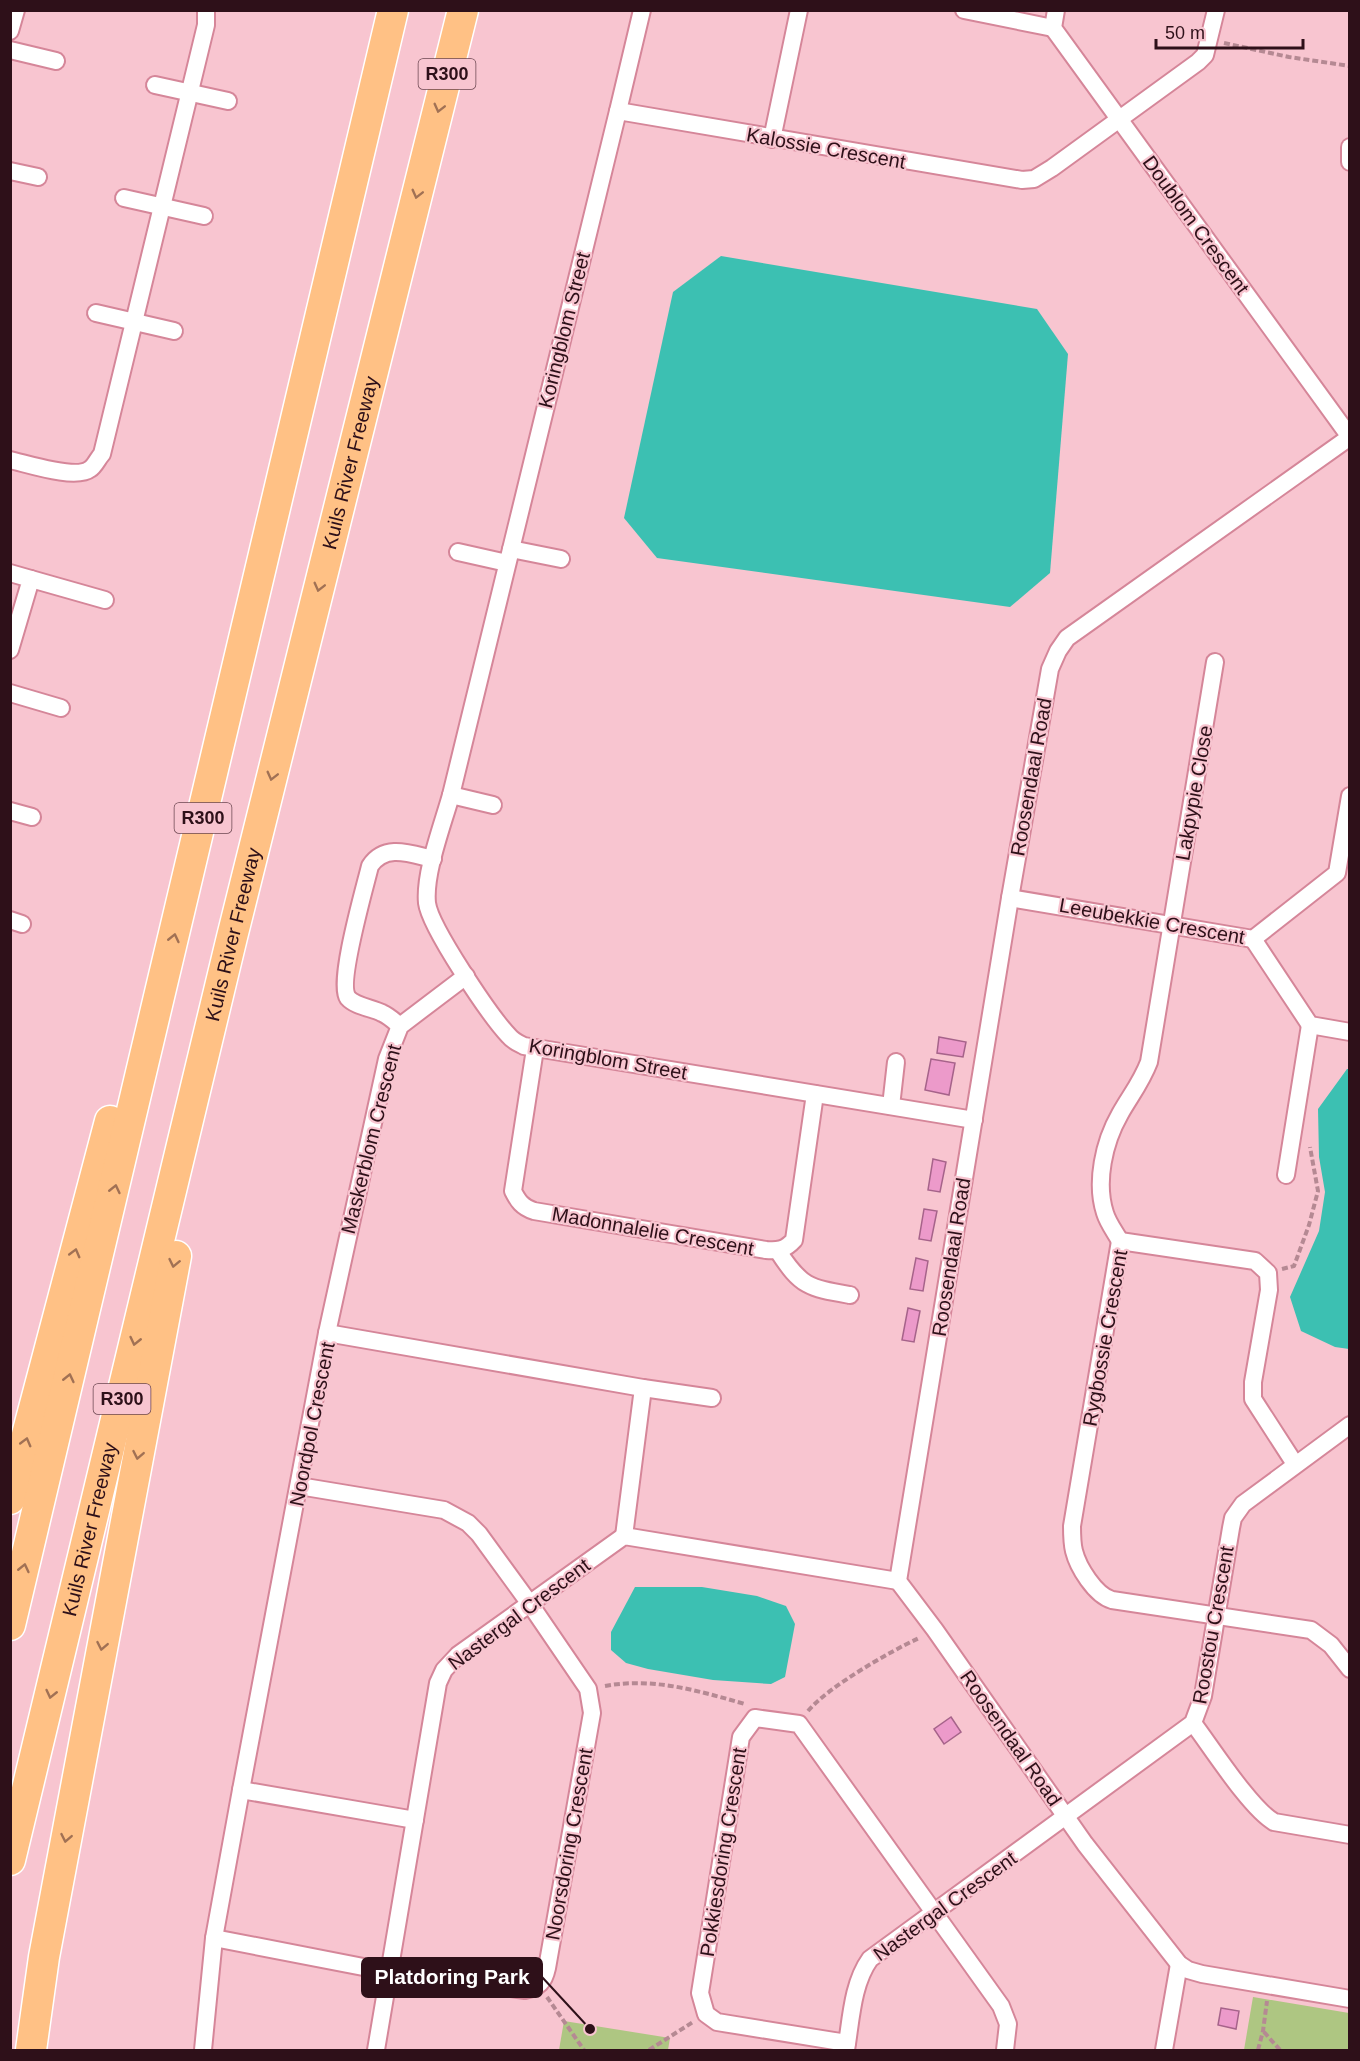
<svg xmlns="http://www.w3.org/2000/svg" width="1360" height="2061" font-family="Helvetica,sans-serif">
<rect width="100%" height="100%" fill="#f8c5d0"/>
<g fill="#aec682">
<path d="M1253 1997 1349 2013V2050H1244Z"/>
<path d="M564 2021 670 2038 668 2050H559Z"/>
</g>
<g fill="#3cc0b2">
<path d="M721 256 1037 309 1068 354 1050 573 1010 607 657 558 624 518 673 292Z"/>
<path d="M1347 1069H1350L1349 1349 1335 1347 1301 1331 1290 1297 1319 1231 1325 1192 1319 1157 1318 1109Z"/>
<path d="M635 1587H702L757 1596 786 1606 795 1624 785 1677 771 1684 713 1680 648 1669 626 1663 611 1650V1632Z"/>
</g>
<g fill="#ec9aca" stroke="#a6638a" stroke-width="1.5">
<path d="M939 1037 966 1042 963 1057 937 1053Z"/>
<path d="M931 1059 955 1063 949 1095 925 1090Z"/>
<path d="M933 1159 946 1162 940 1192 928 1190Z"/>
<path d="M924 1209 937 1211 931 1241 919 1239Z"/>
<path d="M916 1258 928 1261 923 1291 910 1289Z"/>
<path d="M908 1308 920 1311 914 1342 902 1340Z"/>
<path d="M951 1717 961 1732 944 1744 934 1729Z"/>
<path d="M1221 2008 1239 2011 1236 2029 1218 2025Z"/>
</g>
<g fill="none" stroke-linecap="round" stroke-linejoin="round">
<g stroke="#d58699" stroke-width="20">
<g id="minor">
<path d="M642 10 618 111 1022 180 1034 179 1052 168 1198 62 1205 55 1216 10"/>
<path d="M964 10 1053 28"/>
<path d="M1056 10 1053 28 1350 437"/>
<path d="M10 31 16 10"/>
<path d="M10 50 56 61"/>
<path d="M155 85 228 101"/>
<path d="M618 111 451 795C443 824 424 873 427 903 430 927 490 1016 509 1036 513 1041 518 1043 524 1046L974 1120"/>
<path d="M772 139 799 10"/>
<path d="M1350 147V162"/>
<path d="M10 171 38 177"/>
<path d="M124 198 204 216"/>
<path d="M96 313 174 331"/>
<path d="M1350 437 1067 638 1058 651 1050 669 1010 898 898 1581 935 1630 1085 1844 1179 1964 1188 1970 1202 1974 1350 1999"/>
<path d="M10 460C28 464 76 480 90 469 95 466 98 458 102 454L206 25V10"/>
<path d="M511 549 561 559"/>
<path d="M458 552 507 563"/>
<path d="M10 573 31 579 10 650"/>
<path d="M31 579 105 600"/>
<path d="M10 693 61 708"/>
<path d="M451 795 493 805"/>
<path d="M10 811 32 817"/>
<path d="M1010 898 1253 939 1337 873 1350 796"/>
<path d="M10 920 22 924"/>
<path d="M1253 939 1310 1025 1350 1032"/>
<path d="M400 1026C394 1021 389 1016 382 1013 372 1008 355 1006 348 998 337 983 365 887 370 866 385 843 411 854 433 859"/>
<path d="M535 1049 513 1191C518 1201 522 1207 534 1211L766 1250C778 1251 785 1250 794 1240L815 1094"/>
<path d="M891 1106 896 1062"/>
<path d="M1286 1175 1310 1025"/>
<path d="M1120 1241 1072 1526C1072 1534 1072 1543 1074 1551 1078 1567 1095 1595 1112 1600L1311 1630 1331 1645 1350 1669"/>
<path d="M1120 1241C1115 1232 1108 1223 1105 1213 1095 1182 1104 1142 1120 1114 1130 1096 1141 1083 1149 1062L1215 662"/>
<path d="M1120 1241 1255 1261 1268 1273 1269 1290 1253 1382V1399L1295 1464"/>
<path d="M778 1251C801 1287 809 1288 850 1295"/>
<path d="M327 1333 643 1388 712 1398"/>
<path d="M624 1536 643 1388"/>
<path d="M1193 1723C1212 1748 1250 1808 1274 1822L1350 1835"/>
<path d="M241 1790 415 1820"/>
<path d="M214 1938 389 1972 525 1990C539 1987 544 1982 547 1968L592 1713 588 1689 530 1604 479 1534 468 1523 444 1510 299 1486"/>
<path d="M847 2043 717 2022 706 2014 700 1993 741 1737 755 1718 799 1724 1001 2006 1008 2024 1005 2050"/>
<path d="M203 2050 214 1938 241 1790 327 1333 387 1059 400 1026 466 976"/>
<path d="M376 2050 438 1683 444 1670 458 1655 624 1536 898 1581"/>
<path d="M846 2050C851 2021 852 1984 870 1959L1193 1723 1203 1696 1231 1528 1233 1518 1243 1504 1350 1425"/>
<path d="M1164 2050 1179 1964"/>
</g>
</g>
<g stroke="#fff" stroke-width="33">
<g id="motorway">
<path d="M10 1499 110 1121"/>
<path d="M10 1625 393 10"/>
<path id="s1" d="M10 1860 232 937 463 10"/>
<path d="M31 2050 44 1957 176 1256"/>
</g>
</g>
<g stroke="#b58993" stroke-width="4" stroke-dasharray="6 3" stroke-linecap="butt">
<path d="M1224 43 1289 57 1350 66"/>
<path d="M1282 1269 1294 1266 1309 1225 1318 1191 1310 1147"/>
<path d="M605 1686C653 1677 699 1691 745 1704"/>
<path d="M808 1711C828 1687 889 1652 919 1638"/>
<path d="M547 1997 584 2050"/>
<path d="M1264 2032 1280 2050"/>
<path d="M649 2050 693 2022"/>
<path d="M1258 2050 1263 2031 1267 2001"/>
</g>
<use href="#minor" stroke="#fff" stroke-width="16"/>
<use href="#motorway" stroke="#ffc185" stroke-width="30"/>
</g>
<defs><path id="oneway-chevron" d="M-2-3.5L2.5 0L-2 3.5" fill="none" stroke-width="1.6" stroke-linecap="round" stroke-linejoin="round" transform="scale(1.5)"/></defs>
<g stroke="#a17154">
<use href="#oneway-chevron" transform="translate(439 108) rotate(104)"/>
<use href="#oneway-chevron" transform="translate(417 194) rotate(104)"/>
<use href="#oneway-chevron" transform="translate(319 587) rotate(104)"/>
<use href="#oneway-chevron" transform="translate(272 776) rotate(104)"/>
<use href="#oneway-chevron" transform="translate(174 938) rotate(-77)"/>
<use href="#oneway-chevron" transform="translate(115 1189) rotate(-77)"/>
<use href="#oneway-chevron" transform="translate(75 1253) rotate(-75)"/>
<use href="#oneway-chevron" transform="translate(174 1263) rotate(102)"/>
<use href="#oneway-chevron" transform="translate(135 1341) rotate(103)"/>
<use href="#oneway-chevron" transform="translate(69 1378) rotate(-77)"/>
<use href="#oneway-chevron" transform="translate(26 1442) rotate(-75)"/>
<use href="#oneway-chevron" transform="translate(138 1455) rotate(101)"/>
<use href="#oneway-chevron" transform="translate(24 1568) rotate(-77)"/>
<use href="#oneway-chevron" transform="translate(102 1646) rotate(101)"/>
<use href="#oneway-chevron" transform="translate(51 1694) rotate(103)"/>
<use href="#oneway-chevron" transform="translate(66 1838) rotate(101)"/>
</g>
<g text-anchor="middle" stroke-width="4.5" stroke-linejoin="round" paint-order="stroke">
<g fill="#f8c5d0" stroke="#6b4650" stroke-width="1.5">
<rect x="418.5" y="59" width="57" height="30" rx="4.5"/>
<rect x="174.5" y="803" width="57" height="30" rx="4.5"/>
<rect x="93.5" y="1384" width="57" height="30" rx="4.5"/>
</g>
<g font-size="18" font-weight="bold" fill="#2e1019">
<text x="447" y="80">R300</text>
<text x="203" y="824">R300</text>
<text x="122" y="1405">R300</text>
</g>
<g font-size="20" fill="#2e1019" stroke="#f8c5d0">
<text transform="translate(826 148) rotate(10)" y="7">Kalossie Crescent</text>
<text transform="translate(1196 225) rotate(54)" y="7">Doublom Crescent</text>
<text transform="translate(564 330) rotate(-76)" y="7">Koringblom Street</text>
<text dy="7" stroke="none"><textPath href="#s1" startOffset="1438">Kuils River Freeway</textPath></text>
<text transform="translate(1031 777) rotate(-80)" y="7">Roosendaal Road</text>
<text transform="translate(1194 793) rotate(-80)" y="7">Lakpypie Close</text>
<text transform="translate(1152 921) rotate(10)" y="7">Leeubekkie Crescent</text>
<text dy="7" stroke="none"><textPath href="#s1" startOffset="952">Kuils River Freeway</textPath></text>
<text transform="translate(608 1059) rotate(10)" y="7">Koringblom Street</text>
<text transform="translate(371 1139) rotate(-76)" y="7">Maskerblom Crescent</text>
<text transform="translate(653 1231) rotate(10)" y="7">Madonnalelie Crescent</text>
<text transform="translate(951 1257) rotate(-81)" y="7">Roosendaal Road</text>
<text transform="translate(1105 1338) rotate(-80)" y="7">Rygbossie Crescent</text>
<text transform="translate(312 1424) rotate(-79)" y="7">Noordpol Crescent</text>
<text dy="7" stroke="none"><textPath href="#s1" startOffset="340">Kuils River Freeway</textPath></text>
<text transform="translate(519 1614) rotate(-37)" y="7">Nastergal Crescent</text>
<text transform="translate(1213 1625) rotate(-80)" y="7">Roostou Crescent</text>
<text transform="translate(1011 1738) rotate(55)" y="7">Roosendaal Road</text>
<text transform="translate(569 1844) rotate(-80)" y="7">Noorsdoring Crescent</text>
<text transform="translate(723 1852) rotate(-81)" y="7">Pokkiesdoring Crescent</text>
<text transform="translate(945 1906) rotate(-36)" y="7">Nastergal Crescent</text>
</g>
</g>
<path fill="none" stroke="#2e1019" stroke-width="2" d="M590 2029L542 1977"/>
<circle fill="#2e1019" stroke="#f8c5d0" stroke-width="2" cx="590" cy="2029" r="6"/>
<rect fill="#2e1019" stroke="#2e1019" stroke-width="2" x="362" y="1958" width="180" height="39" rx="6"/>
<g font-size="21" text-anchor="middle" font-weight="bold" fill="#fff">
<text x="452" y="1984">Platdoring Park</text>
</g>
<rect width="1360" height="2061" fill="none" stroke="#2e1019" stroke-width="24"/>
<path d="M1156 39v9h147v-9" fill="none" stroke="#2e1019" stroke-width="3"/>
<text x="1165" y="39" font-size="18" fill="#2e1019" stroke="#f8c5d0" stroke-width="4.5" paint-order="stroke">50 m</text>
</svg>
